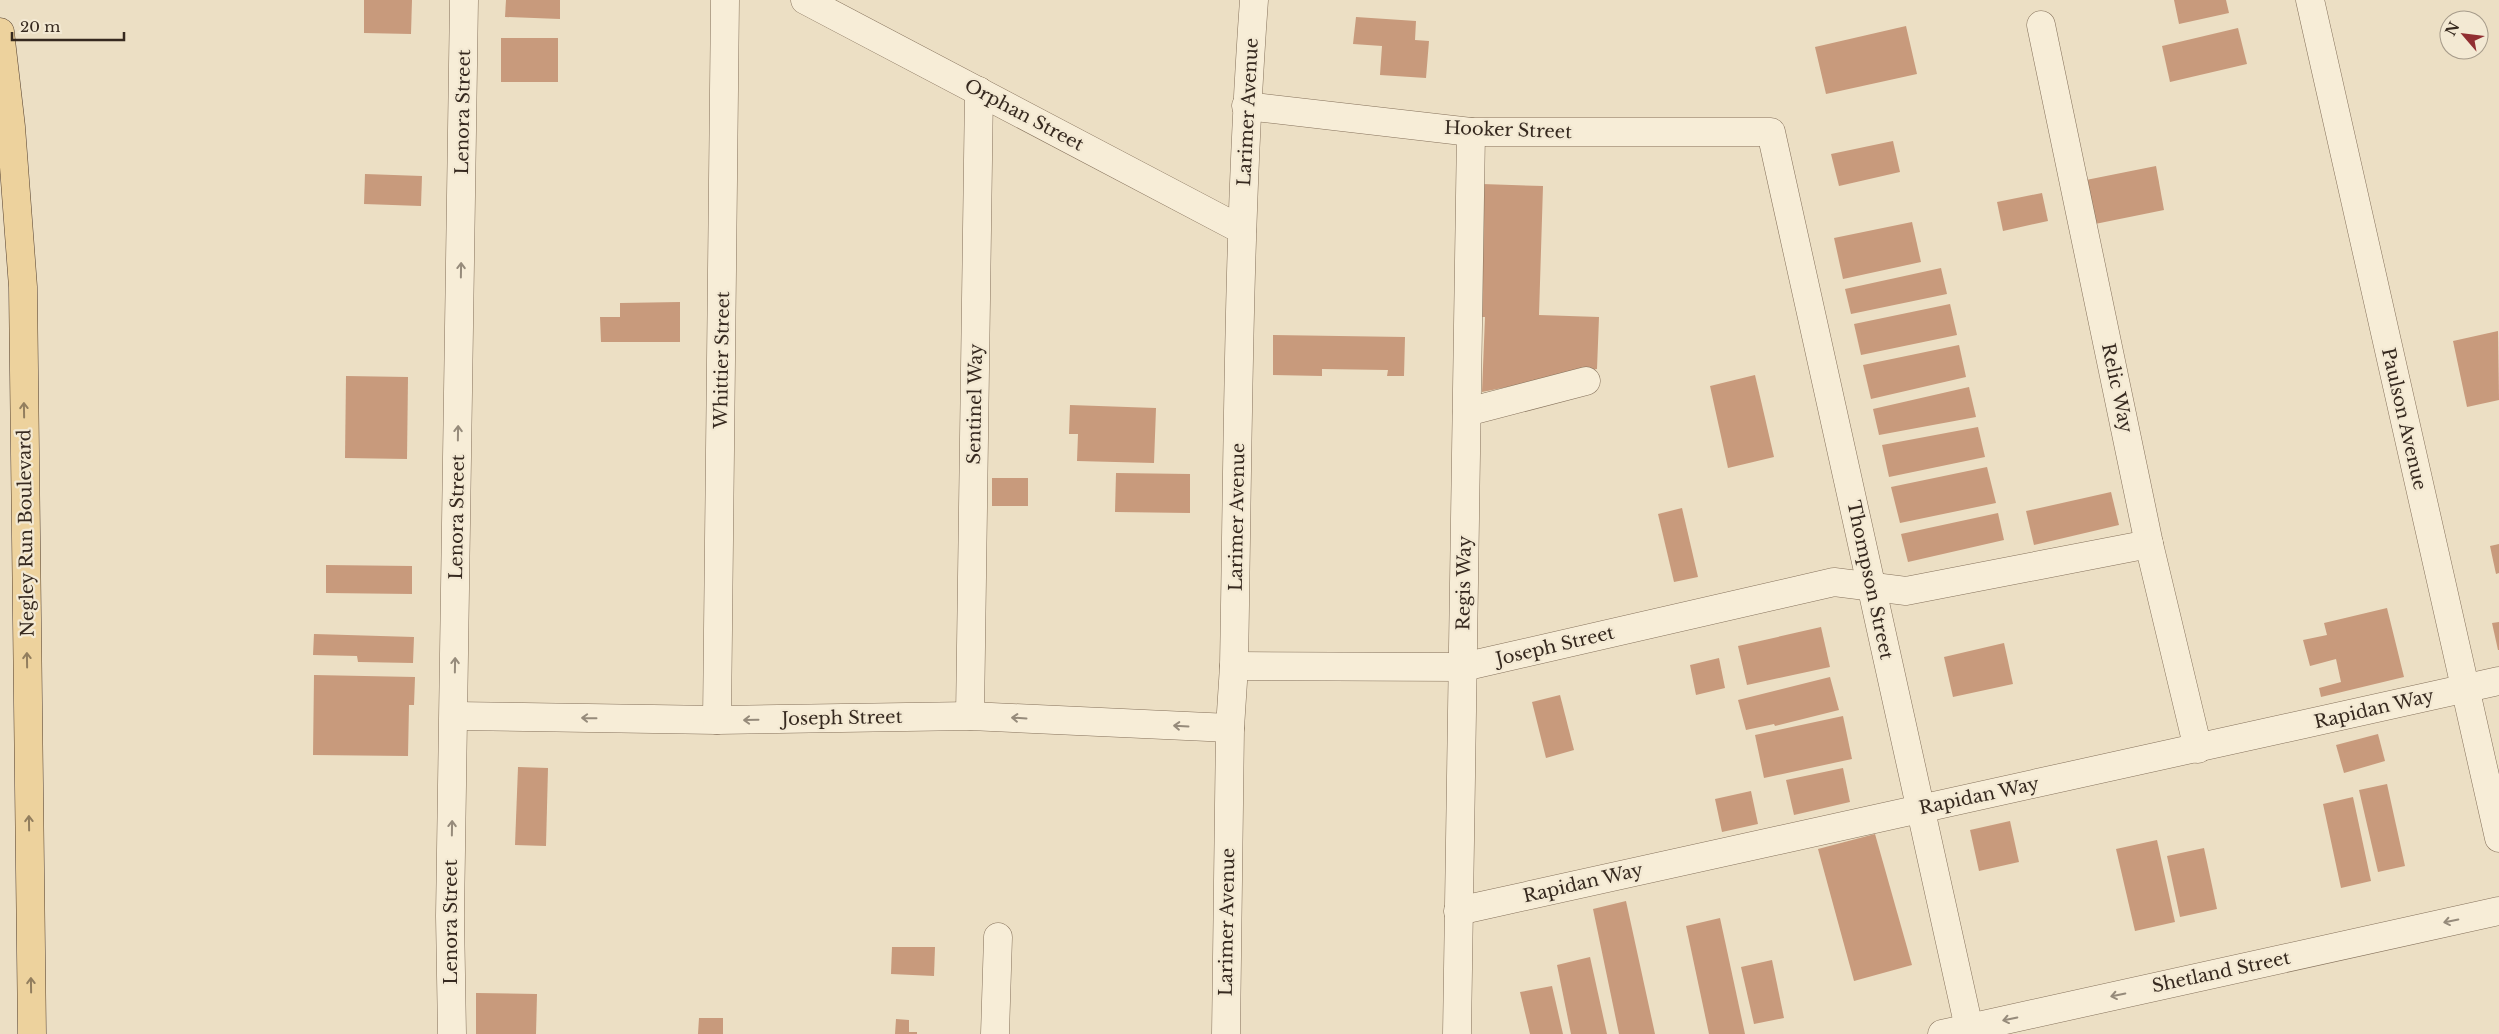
<svg xmlns="http://www.w3.org/2000/svg" width="2499" height="1034" font-family="'Libre Baskerville',serif">
<rect width="100%" height="100%" fill="#ecdfc4"/>
<g fill="#c89a7c">
<path d="M364 0H412L411 34 364 33Z"/>
<path d="M506 0H560V19L505 17Z"/>
<path d="M2174 0H2226L2229 13 2179 24Z"/>
<path d="M1356 17 1416 21 1415 40 1429 41 1426 78 1380 75 1382 46 1353 44Z"/>
<path d="M1906 26 1917 74 1826 94 1815 47Z"/>
<path d="M2238 28 2247 64 2170 82 2162 46Z"/>
<rect x="501" y="38" width="57" height="44"/>
<path d="M1893 141 1900 172 1839 186 1831 154Z"/>
<path d="M2156 166 2164 210 2095 224 2086 180Z"/>
<path d="M365 174 422 176 421 206 364 204Z"/>
<path d="M1482 184 1543 186 1539 315 1599 317 1597 369 1482 392 1485 317H1478Z"/>
<path d="M2042 193 2048 221 2003 231 1997 202Z"/>
<path d="M1912 222 1921 262 1843 279 1834 238Z"/>
<path d="M1941 268 1947 294 1851 314 1845 289Z"/>
<path d="M680 302V342H601L600 317H620V303Z"/>
<path d="M1950 304 1957 335 1861 355 1854 324Z"/>
<path d="M2498 331 2499 400 2467 407 2453 341Z"/>
<path d="M1273 335 1405 337 1404 376H1387L1388 370 1322 369V376L1273 375Z"/>
<path d="M1959 345 1966 377 1871 399 1863 365Z"/>
<path d="M1755 375 1774 457 1728 468 1710 386Z"/>
<path d="M346 376 408 377 407 459 345 458Z"/>
<path d="M1969 387 1976 417 1879 435 1873 409Z"/>
<path d="M1070 405 1156 408 1154 463 1077 461 1078 434H1069Z"/>
<path d="M1978 427 1985 457 1889 477 1882 445Z"/>
<path d="M1987 467 1996 503 1900 523 1891 487Z"/>
<path d="M1116 473 1190 474V513L1115 512Z"/>
<rect x="992" y="478" width="36" height="28"/>
<path d="M2111 492 2119 525 2034 545 2026 511Z"/>
<path d="M1682 508 1698 577 1674 582 1658 514Z"/>
<path d="M1998 513 2004 540 1908 562 1901 534Z"/>
<path d="M2499 544V573L2496 574 2490 546Z"/>
<path d="M326 565 412 566V594L326 593Z"/>
<path d="M2387 608 2404 677 2321 697 2319 688 2341 682 2336 659 2310 666 2303 640 2327 635 2324 623Z"/>
<path d="M2499 622V650H2498L2492 623Z"/>
<path d="M1821 627 1830 667 1747 685 1738 646Z"/>
<path d="M314 634 414 637 413 663 358 662 357 656 313 655Z"/>
<path d="M2004 643 2013 684 1953 697 1944 657Z"/>
<path d="M1719 658 1725 688 1696 695 1690 665Z"/>
<path d="M314 675 415 677 414 705H409L408 756 313 755Z"/>
<path d="M1830 677 1839 710 1775 726 1774 724 1746 730 1738 700Z"/>
<path d="M1560 695 1574 750 1546 758 1532 702Z"/>
<path d="M1843 716 1852 759 1764 778 1755 735Z"/>
<path d="M2378 734 2385 761 2344 773 2336 745Z"/>
<path d="M518 767 548 768 546 846 515 845Z"/>
<path d="M1843 768 1850 802 1794 815 1786 780Z"/>
<path d="M2387 784 2405 866 2378 872 2359 790Z"/>
<path d="M1751 791 1758 824 1722 832 1715 799Z"/>
<path d="M2353 797 2371 881 2341 888 2323 804Z"/>
<path d="M2010 821 2019 862 1979 871 1970 830Z"/>
<path d="M1875 834 1912 965 1854 981 1818 849Z"/>
<path d="M2157 840 2175 922 2135 931 2116 849Z"/>
<path d="M2204 848 2217 909 2180 917 2167 856Z"/>
<path d="M1626 901 1655 1034H1619L1593 909Z"/>
<path d="M1720 918 1745 1034H1709L1686 926Z"/>
<path d="M892 947H935L934 976 891 974Z"/>
<path d="M1590 957 1607 1034H1571L1557 965Z"/>
<path d="M1772 960 1784 1018 1754 1024 1741 967Z"/>
<path d="M1552 986 1563 1034H1530L1520 992Z"/>
<path d="M476 993 537 994 536 1034H476Z"/>
<path d="M699 1018H723V1034H698Z"/>
<path d="M896 1019 909 1020V1032H917V1034H895Z"/>
</g>
<g fill="none" stroke-linecap="round" stroke-linejoin="round">
<g stroke="#85715b" stroke-width="29">
<g id="minor">
<path d="M805 0 1242 230"/>
<path d="M2310 0 2499 838"/>
<path d="M2041 25 2149 544 2198 749"/>
<path d="M1246 106 1471 132H1771L1969 1028"/>
<path d="M1467 412 1586 381"/>
<path d="M1234 666 1463 667 1834 582 1906 591 2149 544"/>
<path d="M455 716 717 720 970 716 1230 728"/>
<path d="M970 716 979 91"/>
<path d="M717 720 725 0"/>
<path d="M1458 911 2499 681"/>
<path d="M452 1034 450 916 464 0"/>
<path d="M995 1034 998 937"/>
<path d="M1226 1034 1230 728 1234 666C1238 444 1238 221 1254 0"/>
<path d="M1457 1034 1471 132"/>
<path d="M1942 1034 2499 911"/>
</g>
</g>
<g stroke="#533f2f" stroke-width="29">
<path id="major" d="M0 32 11 127 23 287 32 1034"/>
</g>
<use href="#minor" stroke="#f7edd7" stroke-width="28"/>
<use href="#major" stroke="#edd29d" stroke-width="28"/>
</g>
<defs><path id="oneway-shaft" d="M-6 0H5M1.5-3L5.5 0L1.5 3" fill="none" stroke-width="1.6" stroke-linecap="round" stroke-linejoin="round" transform="scale(1.25)"/></defs>
<g stroke="#968b7b">
<use href="#oneway-shaft" transform="translate(461 270) rotate(-89)"/>
<use href="#oneway-shaft" transform="translate(458 433) rotate(-89)"/>
<use href="#oneway-shaft" transform="translate(455 665) rotate(-89)"/>
<use href="#oneway-shaft" transform="translate(589 718) rotate(-179)"/>
<use href="#oneway-shaft" transform="translate(1019 718) rotate(-177)"/>
<use href="#oneway-shaft" transform="translate(751 720) rotate(179)"/>
<use href="#oneway-shaft" transform="translate(1181 726) rotate(-177)"/>
<use href="#oneway-shaft" transform="translate(452 828) rotate(-89)"/>
<use href="#oneway-shaft" transform="translate(2451 921) rotate(168)"/>
<use href="#oneway-shaft" transform="translate(2118 995) rotate(168)"/>
<use href="#oneway-shaft" transform="translate(2010 1019) rotate(168)"/>
</g>
<g stroke="#927e5e">
<use href="#oneway-shaft" transform="translate(24 410) rotate(-91)"/>
<use href="#oneway-shaft" transform="translate(27 660) rotate(-91)"/>
<use href="#oneway-shaft" transform="translate(29 823) rotate(-91)"/>
<use href="#oneway-shaft" transform="translate(31 985) rotate(-91)"/>
</g>
<g text-anchor="middle" stroke-width="4.5" stroke-linejoin="round" paint-order="stroke">
<g font-size="18" fill="#36291f" stroke="#f3e9d3">
<text transform="translate(463 112) rotate(-89)" y="6">Lenora Street</text>
<text transform="translate(1248 112) rotate(-87)" y="6">Larimer Avenue</text>
<text transform="translate(1024 115) rotate(28)" y="6">Orphan Street</text>
<text transform="translate(1508 130) rotate(2)" y="6">Hooker Street</text>
<text transform="translate(722 360) rotate(-89)" y="6">Whittier Street</text>
<text transform="translate(2117 388) rotate(78)" y="6">Relic Way</text>
<text transform="translate(975 404) rotate(-89)" y="6">Sentinel Way</text>
<text transform="translate(2404 419) rotate(77)" y="6">Paulson Avenue</text>
<text transform="translate(457 517) rotate(-89)" y="6">Lenora Street</text>
<text transform="translate(1237 517) rotate(-89)" y="6">Larimer Avenue</text>
<text transform="translate(26 533) rotate(-91)" y="6">Negley Run Boulevard</text>
<text transform="translate(1870 580) rotate(78)" y="6">Thompson Street</text>
<text transform="translate(1464 583) rotate(-89)" y="6">Regis Way</text>
<text transform="translate(1555 646) rotate(-13)" y="6">Joseph Street</text>
<text transform="translate(2374 709) rotate(-13)" y="6">Rapidan Way</text>
<text transform="translate(842 718) rotate(-1)" y="6">Joseph Street</text>
<text transform="translate(1979 796) rotate(-12)" y="6">Rapidan Way</text>
<text transform="translate(1583 883) rotate(-13)" y="6">Rapidan Way</text>
<text transform="translate(451 922) rotate(-90)" y="6">Lenora Street</text>
<text transform="translate(1227 922) rotate(-89)" y="6">Larimer Avenue</text>
<text transform="translate(2221 972) rotate(-12)" y="6">Shetland Street</text>
</g>
</g>
<g transform="translate(2464 35) rotate(298)"><circle r="24" fill="#f3e9d3" stroke="#a79c8b"/>
<path d="M0-4L9 19L0 12L-9 19Z" fill="#912e31"/>
<text y="-8" font-size="14" font-weight="bold" text-anchor="middle" fill="#36291f">N</text>
</g>
<path d="M12 32v8h112v-8" fill="none" stroke="#36291f" stroke-width="2.5"/>
<text x="20" y="32" font-size="15" fill="#36291f" stroke="#f3e9d3" stroke-width="4" paint-order="stroke">20 m</text>
</svg>
